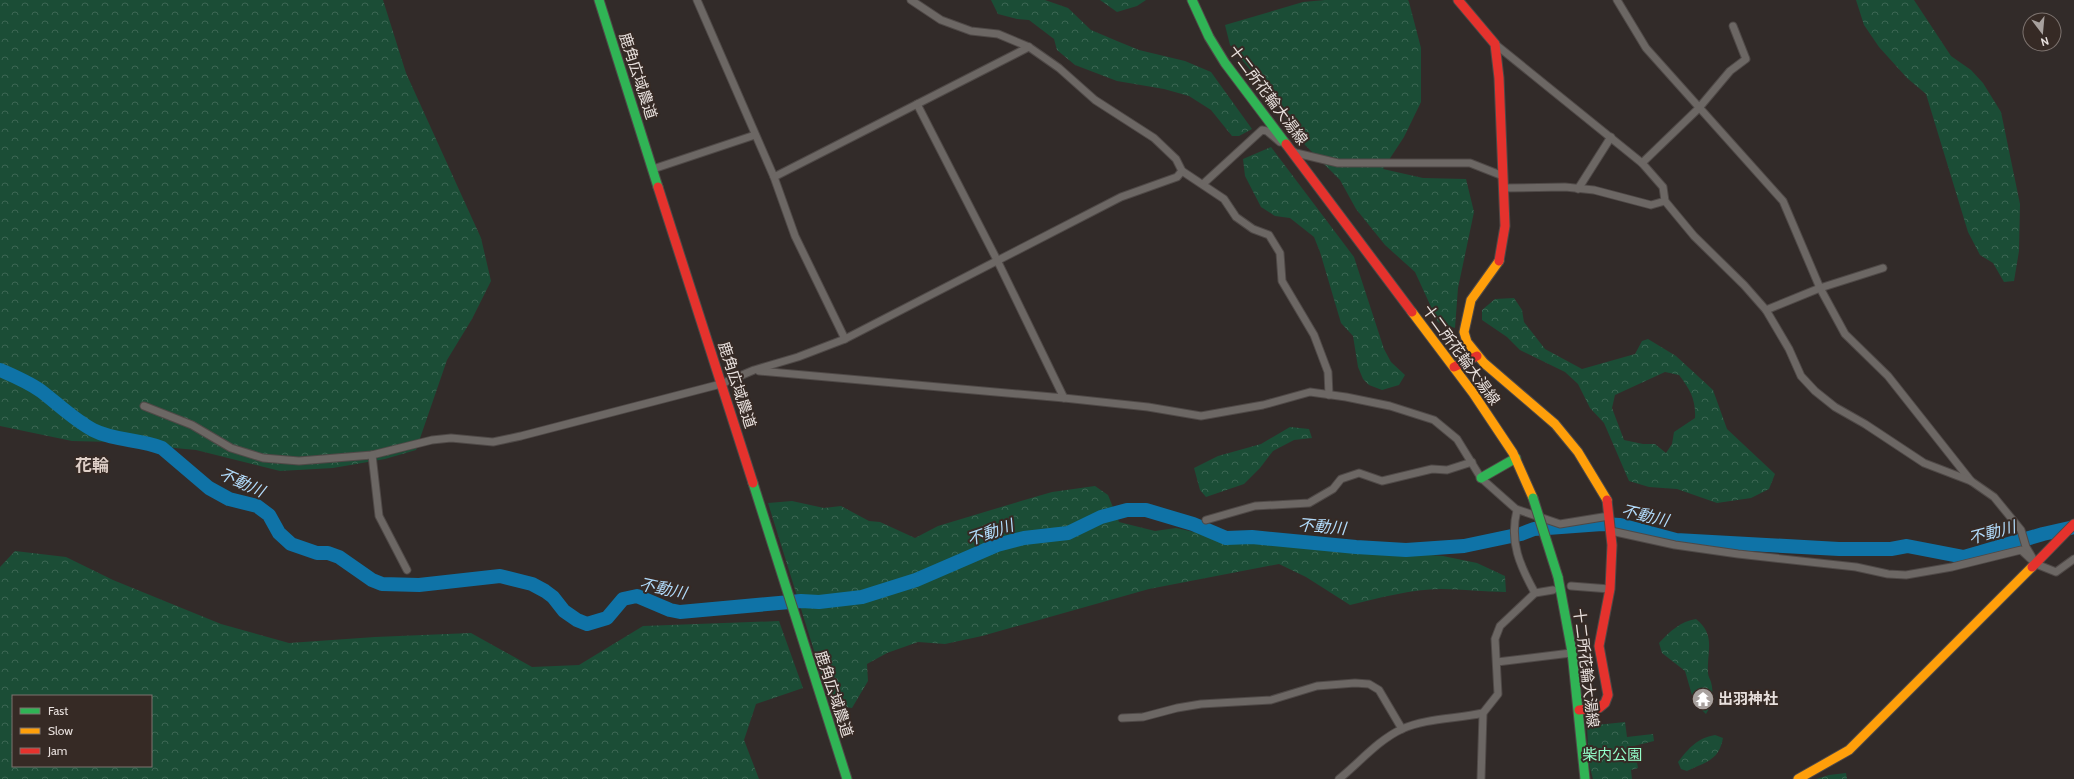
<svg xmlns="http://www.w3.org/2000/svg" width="2074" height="779" font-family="Cabin,'Noto Sans JP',sans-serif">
<defs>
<pattern id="forest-crowns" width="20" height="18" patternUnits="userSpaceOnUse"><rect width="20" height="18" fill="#1b4d36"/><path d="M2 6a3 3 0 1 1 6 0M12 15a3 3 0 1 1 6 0" fill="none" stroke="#3c6653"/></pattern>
</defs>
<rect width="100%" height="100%" fill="#322b29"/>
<g fill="url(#forest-crowns)" fill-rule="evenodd">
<path d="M0 0H383L406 73 481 238 491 281 472 319 447 360 416 450 385 459 333 468 280 471 196 450 111 442 72 441 0 426Z"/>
<path d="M991 0H1045L1068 8 1091 30 1117 41 1139 50 1185 61 1211 72 1252 129 1239 136H1232L1211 110 1189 96 1164 89 1117 81 1075 65 1057 50 1054 39 1029 20 1017 19 998 14Z"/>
<path d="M1100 0H1146L1137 6 1117 12Z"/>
<path d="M1325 0H1408L1409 2 1421 48V102L1404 137 1383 169 1423 178 1466 179 1474 212 1458 288 1455 328 1438 322 1415 272 1385 245 1356 209 1340 180 1299 139 1269 93 1230 45 1225 25 1303 2Z"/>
<path d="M1856 0H1914L1951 56 1971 70 1983 83 2001 112 2020 204 2019 251 2014 281 2004 282 1993 263 1980 255 1968 232 1926 94 1907 78 1879 47 1864 25Z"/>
<path d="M1271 147 1354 257 1384 349 1391 362 1405 375 1399 385 1382 390 1369 385 1363 379 1358 367 1353 336 1341 323 1320 252 1314 237 1290 218 1275 216 1261 207 1245 176 1243 159Z"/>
<path d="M1514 298 1522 310 1524 322 1545 349 1582 369 1635 354 1642 341 1648 339 1676 356 1713 390 1727 429 1775 474 1769 489 1751 498 1717 503 1677 489 1649 487 1629 481 1604 423 1590 408 1578 384 1565 372 1520 350 1507 337 1482 320V310L1495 299ZM1665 372 1679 375C1690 389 1696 400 1695 418L1674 432 1672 444 1666 453 1655 444H1643L1624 440 1612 408 1615 395Z"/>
<path d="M1290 427 1309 429 1312 438 1294 440 1273 451 1260 468 1244 484 1206 497 1200 490 1194 468 1218 456 1261 444Z"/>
<path d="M1095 486 1108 495 1119 522 1155 531 1176 528 1221 538 1443 556 1477 563 1505 576 1506 592C1484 592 1463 589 1441 589 1411 589 1380 598 1350 605L1306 577 1279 564 1149 589 982 636 945 644 918 642 887 653 867 664 868 681 852 708 831 705 768 503 792 501 824 508 841 506 869 521 880 522 915 538 938 526 1021 501 1052 492Z"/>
<path d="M15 551 66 557 113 580 221 624 289 643 375 637 471 633 532 667 579 665 643 626 779 621 803 688 756 704 744 740 759 779H0V567ZM13 696H151V766H13Z"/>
<path d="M1696 619C1716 635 1707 651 1708 673 1708 676 1710 679 1711 682 1714 692 1712 705 1706 714L1694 702 1685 671 1662 653 1659 643C1669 632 1681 621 1696 619Z"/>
<path d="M1625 722 1627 737 1653 734 1654 741 1634 746 1638 768 1631 770 1632 779H1593L1589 764 1587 726Z"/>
<path d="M1715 735 1723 738C1719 761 1705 762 1687 771L1681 769 1678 762C1689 748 1697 738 1715 735Z"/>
<path d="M1846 773 1847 779H1816L1829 775Z"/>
</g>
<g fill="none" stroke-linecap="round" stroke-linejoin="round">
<path stroke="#0f73a7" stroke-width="14" d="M0 370C14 376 28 382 41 391 58 404 74 420 93 430 114 441 140 439 162 448L209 488 229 499 257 506 269 515 279 533 291 544 317 553H328L339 557 372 580 382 584 419 585 500 576 532 584 545 591 553 597 564 611 577 620 587 624 607 618 623 599 637 596 670 610 680 612 801 601 819 602 862 597 916 580 997 545 1024 538 1068 533 1101 517 1127 510H1146L1193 524 1226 538 1252 537 1356 547 1406 550 1464 546 1521 534 1534 529 1602 524 1620 525 1676 540 1839 549H1891L1907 546 1964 557 2043 534 2074 527"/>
<g stroke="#4f4947" stroke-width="9">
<g id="street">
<path d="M697 0 774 177 795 236 845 339"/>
<path d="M911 0 941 20 971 31 998 34 1029 47 1059 68 1095 100 1154 138 1176 159 1182 171 1224 199 1236 217 1253 229 1269 235 1280 253 1282 281 1314 335 1328 372 1329 395"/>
<path d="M1617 0 1646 48 1783 201 1820 288 1845 334 1888 376 1971 481"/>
<path d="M1495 44 1642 163 1663 187 1665 201 1694 236 1744 285 1766 310 1789 349 1801 376 1815 391 1835 407 1865 424 1924 463 1971 481 1994 497 2021 530 2026 547 2036 564"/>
<path d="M917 104 997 260 1064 398"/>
<path d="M1291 150 1296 153 1338 163H1470L1503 176"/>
<path d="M1642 163 1698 109 1730 71 1746 59 1733 26"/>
<path d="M653 169 755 135"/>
<path d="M774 177 1029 47"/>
<path d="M1203 184 1262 130 1267 131 1280 142"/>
<path d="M1503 188 1565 187 1594 190 1651 205 1665 201"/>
<path d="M1578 189 1611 137"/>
<path d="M1766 310 1820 288 1883 268"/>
<path d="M759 371 1064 398 1148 407 1201 416 1263 405 1310 392 1346 397 1390 406 1434 420 1457 439 1481 478 1516 509 1560 524 1609 516"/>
<path d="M144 406 192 425 231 448 263 458 299 461 372 455 432 440 451 438 493 442 521 436 721 384 754 370 798 357 845 339 1121 197 1177 177 1182 171"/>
<path d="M372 455 379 516 407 570"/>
<path d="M1517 510C1509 542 1520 566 1535 593"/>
<path d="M1206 520 1255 506 1309 503 1333 489 1341 479 1359 473 1382 481 1432 469 1447 470 1472 462"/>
<path d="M1611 531 1675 545 1738 554 1856 567 1888 574 1906 575 1952 567 2021 550 2036 564 2056 572 2074 559"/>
<path d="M1571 586 1610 589"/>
<path d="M1497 662 1571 653"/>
<path d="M1122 718 1143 717 1177 708 1201 704 1271 700 1317 686 1355 683 1369 684 1379 690 1402 729"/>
<path d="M1339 779C1359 763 1378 740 1402 729 1426 718 1457 719 1483 713"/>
<path d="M1481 779 1483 713 1498 694 1495 639 1500 626 1535 593 1553 590"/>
</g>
</g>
<g stroke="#4f4947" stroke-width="11">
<g id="fast">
<path d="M599 0 658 187"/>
<path d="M1192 0 1209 37 1225 63 1286 144"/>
<path d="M1481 478 1516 458"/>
<path d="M753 483 847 779"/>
<path d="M1558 577 1572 652 1585 779"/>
</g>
</g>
<g stroke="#4f4947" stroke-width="11">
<g id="slow">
<path d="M1499 261 1471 300 1464 332 1467 342 1484 363 1555 424 1578 452 1607 500"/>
<path d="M1412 312 1473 393 1513 453 1533 498"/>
<path d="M1798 779 1849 750 2032 567"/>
</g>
</g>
<g stroke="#4f4947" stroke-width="11">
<g id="jam">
<path d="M1458 0 1495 44 1499 78 1505 226 1499 261"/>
<path d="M1286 144 1412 312"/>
<path d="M658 187 753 483"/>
<path d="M1454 367 1477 356"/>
<path d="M2032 567 2074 524"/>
<path d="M1579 710 1599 708 1605 703 1608 695 1599 646 1610 589 1612 545 1607 500"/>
</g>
</g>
<use href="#street" stroke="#6c6764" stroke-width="7"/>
<use href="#fast" stroke="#30b455" stroke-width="9"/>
<use href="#slow" stroke="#ff9f0a" stroke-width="9"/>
<use href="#jam" stroke="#e5322d" stroke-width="9"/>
<g stroke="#4f4947" stroke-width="11" stroke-linecap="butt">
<path id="fast-bridge" d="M1533 498 1558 577"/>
</g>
<use href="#fast-bridge" stroke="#30b455" stroke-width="9"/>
</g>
<defs>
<g id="temple-disc" transform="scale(1.15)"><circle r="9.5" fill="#a8a19e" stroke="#362a25"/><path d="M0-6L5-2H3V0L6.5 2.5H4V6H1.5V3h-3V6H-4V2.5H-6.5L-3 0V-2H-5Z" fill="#fff"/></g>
</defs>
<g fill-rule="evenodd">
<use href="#temple-disc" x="1703" y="699"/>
</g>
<g text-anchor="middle" stroke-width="4" stroke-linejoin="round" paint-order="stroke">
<g font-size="15" fill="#e8e0dd" stroke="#362a25">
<text transform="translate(638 76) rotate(72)" y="5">鹿角広域農道</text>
<text transform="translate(1268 95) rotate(53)" y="5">十二所花輪大湯線</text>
<text transform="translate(1461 355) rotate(54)" y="5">十二所花輪大湯線</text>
<text transform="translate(737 385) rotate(72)" y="5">鹿角広域農道</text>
<text transform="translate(1586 668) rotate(83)" y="5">十二所花輪大湯線</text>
<text transform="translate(834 694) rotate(72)" y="5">鹿角広域農道</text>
</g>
<g font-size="15" font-weight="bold" fill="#e8e0dd" stroke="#362a25" text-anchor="start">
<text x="1718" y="704">出羽神社</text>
</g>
<g font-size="15" fill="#94feca" stroke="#362a25">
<text x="1612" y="760">柴内公園</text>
</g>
<g font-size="16" font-style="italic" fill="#b1dbfb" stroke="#362a25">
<text transform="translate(242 482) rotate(24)" y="6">不動川</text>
<text transform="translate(1645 515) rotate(13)" y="6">不動川</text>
<text transform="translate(1322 526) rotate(5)" y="6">不動川</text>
<text transform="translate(990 532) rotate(-19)" y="6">不動川</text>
<text transform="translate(1992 532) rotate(-15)" y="6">不動川</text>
<text transform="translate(663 588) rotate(12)" y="6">不動川</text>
</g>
<g font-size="17" font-weight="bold" fill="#dfd0c8" stroke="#362a25">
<text x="92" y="471">花輪</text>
</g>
</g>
<rect x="12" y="695" width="140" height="72" fill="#362a25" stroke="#7d736f"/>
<rect x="20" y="708" width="20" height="6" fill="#30b455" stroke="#7d736f"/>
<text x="48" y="715" font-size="12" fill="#e8e0dd">Fast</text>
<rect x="20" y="728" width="20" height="6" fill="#ff9f0a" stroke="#7d736f"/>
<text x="48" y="735" font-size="12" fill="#e8e0dd">Slow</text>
<rect x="20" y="748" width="20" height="6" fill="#e5322d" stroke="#7d736f"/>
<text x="48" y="755" font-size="12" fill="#e8e0dd">Jam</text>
<g transform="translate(2042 32) rotate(164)"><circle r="19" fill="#362a25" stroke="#7d736f"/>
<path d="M0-3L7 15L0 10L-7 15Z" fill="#a8a19e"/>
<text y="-6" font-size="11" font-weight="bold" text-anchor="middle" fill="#e8e0dd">N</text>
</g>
</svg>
